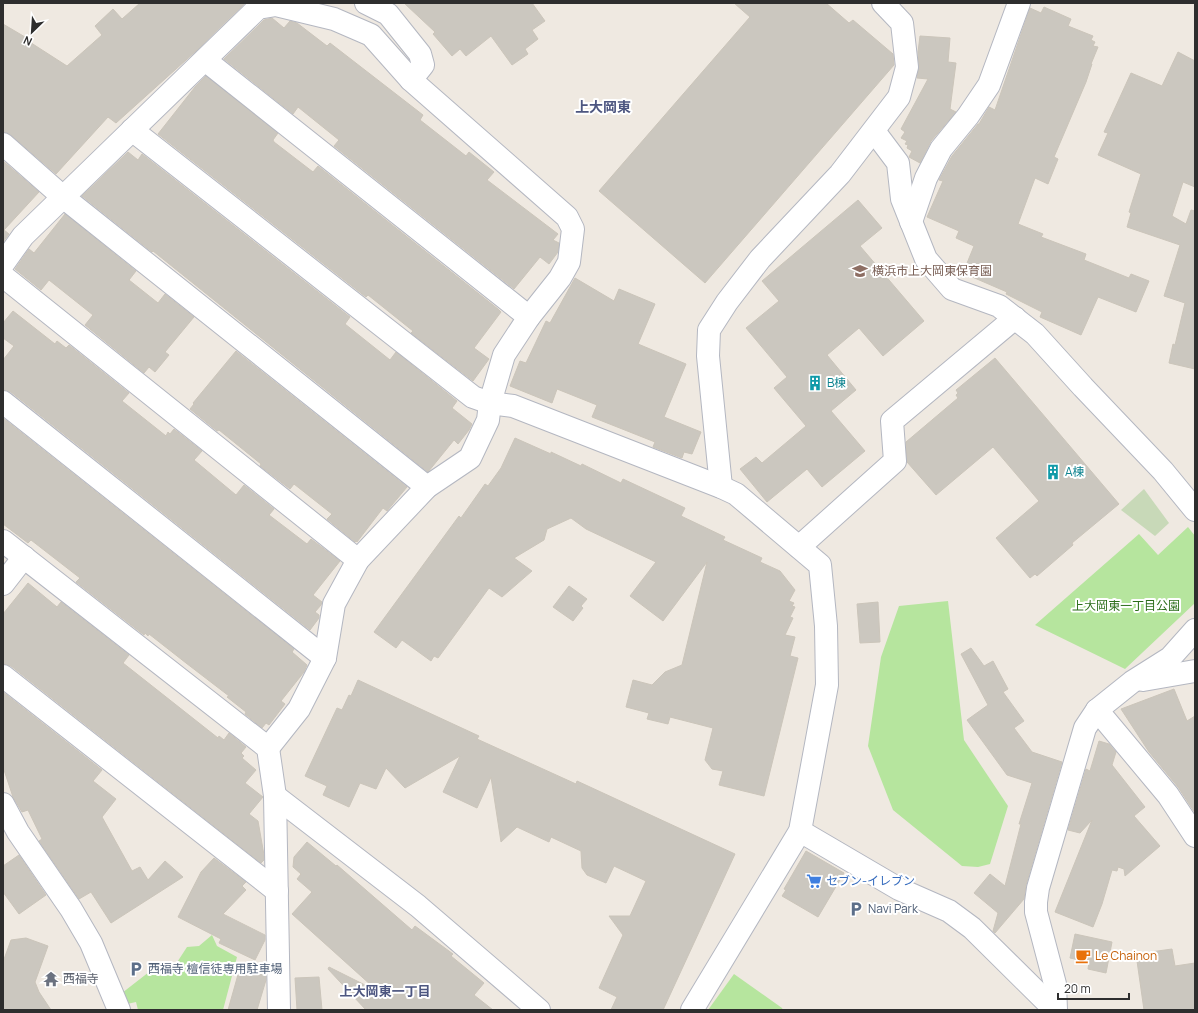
<svg xmlns="http://www.w3.org/2000/svg" width="1198" height="1013" font-family="Manrope,'Noto Sans JP',sans-serif">
<rect width="100%" height="100%" fill="#efe9e1"/>
<g fill="#b6e59e">
<path d="M1188 527 1195 536V603L1125 669 1035 625 1139 534 1158 555Z"/>
<path d="M948 601 964 740 1008 806 990 864 978 867 962 866 893 810 868 746 881 657 899 606Z"/>
<path d="M212 935 217 946 237 957 223 1010H138L136 1002 127 1004 122 993 149 972 174 967 187 947 199 946Z"/>
<path d="M734 974 782 1008 783 1010H708Z"/>
</g>
<path fill="#c8d9b8" d="M1144 489 1169 523 1155 536 1121 510Z"/>
<g fill="#cbc7bf" stroke="#cbc5ba">
<path d="M140 3H245L196 51 116 123 108 117 56 174 11 135 3 132V24L25 37V39L67 66 102 35 95 26 113 9 122 19Z"/>
<path d="M404 3H532L545 21 532 30 538 39 525 49 528 54 512 65 491 36 466 56 460 49 452 56 433 34 435 32Z"/>
<path d="M734 3H826L849 23 853 20 893 54 894 65 705 283 599 191 750 17Z"/>
<path d="M1044 7 1071 19 1068 26 1093 36 1091 40 1095 42 1093 46 1098 47 1091 64H1092L1086 82 1054 157 1058 159 1048 184 1035 178 1018 224 1043 234 1041 237 1086 254 1084 260 1129 278 1131 274 1149 281 1136 312 1098 297 1081 335 1040 317 1042 312 1006 294 1007 292 963 273 974 246 956 238 959 231 927 217 943 181 939 180 952 156 978 124H979L989 107 995 110 1030 8 1041 13Z"/>
<path d="M272 18 284 28 290 21 297 23 327 46 330 43 423 115 420 120 466 156 469 152 494 172 487 180 558 234 553 240 559 243 558 252 549 264 540 257 514 289 334 146 339 140 298 107 293 114 224 59 264 20Z"/>
<path d="M920 36 950 38 948 62 956 63 950 109 956 112 931 141 920 163 909 157 912 151 907 148 908 145 905 144 907 141 901 138 905 132 901 129 928 79 917 78 919 66 918 52Z"/>
<path d="M1178 52 1195 61V187L1183 182 1172 216 1186 224 1191 210 1195 211V369L1169 363 1173 344 1175 345 1185 303 1164 296 1180 245 1127 227 1131 213 1129 212 1141 174 1098 155 1108 133 1104 132 1131 73 1162 86Z"/>
<path d="M206 76 278 133 273 140 274 142 313 172 318 166 498 309 501 312 474 348 489 359 473 381 411 333 413 331 368 295 366 297 158 134 195 87Z"/>
<path d="M128 152 138 160 142 154 350 317 345 324 390 360 396 352 457 401 452 408 472 424 469 430 458 444 454 440 428 472 153 251 152 252 82 196Z"/>
<path d="M3 161 39 192 4 230 9 234 3 242Z"/>
<path d="M858 200 882 228 860 246 924 321 883 356 859 328 827 355 856 390 831 411 865 451 822 487 807 469 767 502 740 469 756 457 762 463 806 426 774 388 787 377 746 328 779 301 762 281Z"/>
<path d="M65 214 136 271 129 280 158 303 165 294 194 317 165 352 169 355 155 372 149 367 144 373 85 325 93 315 49 280 41 290 15 269 29 249 34 253Z"/>
<path d="M575 278 614 301 619 289 655 304 638 344 686 364 664 417 701 432 692 454 684 452 682 458 653 447 655 442 592 417 597 405 557 389 552 403 510 386 520 361 526 363 546 321 550 323Z"/>
<path d="M13 311 55 344 57 341 66 348 69 345 129 393 122 401 166 436 168 432 170 434 174 429 202 451 194 460 236 495 244 485 274 509 269 515 307 544 311 539 340 561 313 595 322 602 321 605 315 612 319 615V618L310 630 11 392 3 390V360L14 346 3 338V323Z"/>
<path d="M236 351 407 487 387 511 383 508 357 542 356 541 355 542 327 519 332 514 294 484 290 489 260 466 261 464 219 430 217 431 190 409 194 404 193 403Z"/>
<path d="M995 358 1119 504 1072 543 1073 545 1037 576 1035 574 1030 578 996 538 1039 501 993 447 936 495 907 462 906 442 958 398 956 395 958 393 956 390Z"/>
<path d="M3 418 294 649 292 652 307 665 304 672 281 701 285 704 269 725 266 723 262 728 245 714 246 712 227 697 229 696 186 663 149 634 148 636 145 633 144 635 76 582 80 578 31 540 28 543 3 524Z"/>
<path d="M515 438 551 454V452L581 466 582 464 621 483 623 479 685 508 681 516 725 537 723 540 762 558 760 562 780 571 795 590 789 601 794 603 792 606 795 607 790 617 793 618 785 635 795 637 790 656 798 658 764 796 719 785 723 771 712 769 705 760 713 728 670 717 668 724 647 719 649 713 626 707 633 680 652 685 665 672 682 665 707 562 663 621 630 596 656 562 586 529 571 518 547 529 544 540 514 558 532 571 502 597 489 588 438 658 434 656 431 661 402 640 396 648 374 632 459 516 461 518 485 484 488 486 501 468Z"/>
<path d="M28 583 57 607 61 602 129 655 123 663 218 738 219 736 224 740 229 733 246 747 241 753 244 756 242 758 256 770 245 783 263 797 249 814 258 821 264 855V860L261 863 11 666 3 664V614Z"/>
<path d="M569 586 587 599 581 606 583 608 573 621 553 607Z"/>
<path d="M878 602 880 642 860 643 857 604Z"/>
<path d="M971 648 984 666 993 661 1008 689 1003 692 1024 721 1014 728 1032 752 1062 762 1026 885 1024 899 995 933 993 931 998 913 974 893 990 874 1005 886 1021 824H1019L1032 783 1007 775 967 720 988 705 961 654Z"/>
<path d="M358 680 479 736 477 739 576 784 577 781 735 854 663 1010H611L617 997 599 988 623 935 609 916H630L646 881 614 866 606 883 587 875 582 868 581 851 551 837 549 842 517 827 501 842 491 777 477 808 443 792 460 756 405 788 386 768 376 789 360 783 349 807 323 795 327 786 305 776 337 708 342 710 349 695 351 696Z"/>
<path d="M1174 689 1187 721 1195 716V813L1178 787 1149 752 1121 709Z"/>
<path d="M3 692 102 770 93 781 116 799 102 817 132 871 140 867 148 880 165 861 183 877 111 923 91 892 79 899 39 841 42 839 28 810 22 812 13 797 3 767Z"/>
<path d="M1099 741 1109 744 1116 752 1112 765 1145 807 1134 816 1160 846 1125 876 1124 869 1118 867 1117 871 1112 870 1102 904 1093 927 1055 912 1092 820 1080 833 1068 830 1086 769 1090 771Z"/>
<path d="M307 842 336 866 337 865 412 930 415 926 453 954 451 956 484 983 474 995 493 1010H366L328 969 329 967 371 988 372 986 292 914 312 892 297 879 301 874 293 867 294 857Z"/>
<path d="M806 851 844 873 818 917 782 896 786 890 784 889Z"/>
<path d="M19 855 46 895 19 914 3 892V866Z"/>
<path d="M214 858 246 882 242 886 246 890 223 914 265 935V940L255 960 219 943 221 939 178 917 201 872Z"/>
<path d="M1075 934 1112 942 1106 973 1088 969 1089 962 1070 958Z"/>
<path d="M26 938 48 946 35 982 39 992 51 1010H3V962L11 940Z"/>
<path d="M1172 949 1175 966 1195 963V1010H1144L1136 954Z"/>
<path d="M241 964 266 971V980L257 1010H228Z"/>
<path d="M319 977 322 1010H297L295 978Z"/>
</g>
<g fill="none" stroke-linecap="round" stroke-linejoin="round">
<g stroke="#b4b7c1" stroke-width="24">
<g id="street">
<path d="M366 3 388 14 420 54 423 65 411 80"/>
<path d="M205 60 529 317"/>
<path d="M132 130 473 397 490 403 513 406 721 487 736 494 820 565 826 626 827 685 800 831 692 1010"/>
<path d="M874 131 898 163 902 199 926 259 952 289 999 306 1035 334 1083 387 1163 471 1195 510"/>
<path d="M3 144 63 197 427 487"/>
<path d="M911 222 926 178 941 149 968 116 989 85 1019 3"/>
<path d="M3 264 23 236 258 8 276 5 334 19 371 35 411 80 567 217 573 229 569 262 560 278 529 317 504 355 490 403 488 420 470 458 427 487 358 560 334 604 325 658 299 709 268 748"/>
<path d="M3 276 358 560"/>
<path d="M3 402 325 658"/>
<path d="M721 487 708 356 709 330 727 302 760 259 840 174 899 97 907 67 902 23 883 3"/>
<path d="M3 541 268 748 275 796 279 1010"/>
<path d="M799 547 895 461 892 421 1015 318"/>
<path d="M3 584 24 557"/>
<path d="M3 676 277 891"/>
<path d="M1143 680 1195 671"/>
<path d="M1097 710 1168 795 1195 836"/>
<path d="M275 796 418 906 539 1010"/>
<path d="M3 804 18 832 71 909 91 943 119 1010"/>
<path d="M800 831 899 889 949 911 972 928 1055 1010"/>
<path d="M1056 1010 1055 984 1036 912V902L1038 888 1085 728 1097 710 1132 682 1170 658 1195 630"/>
</g>
</g>
<use href="#street" stroke="#fff" stroke-width="22"/>
</g>
<defs>
<g id="school-bare" transform="scale(1.2)"><path d="M0-5L7-2L0 1L-7-2ZM-4 1L0 2.5L4 1V4Q0 6-4 4Z" fill="#8d6e63" stroke="#fff" stroke-width="2.5" paint-order="stroke"/></g>
<g id="building-bare" transform="scale(1.2)"><path d="M-4-6H4V6H1V3H-1V6H-4ZM-2.5-4.3h1.7v1.8h-1.7ZM.8-4.3h1.7v1.8H.8ZM-2.5-1h1.7V.8h-1.7ZM.8-1h1.7V.8H.8Z" fill="#0f9aa8" stroke="#fff" stroke-width="2.5" paint-order="stroke"/></g>
<g id="supermarket-bare" transform="scale(1.2)"><path d="M-6-5.5h2.5l.6 2H6L4.5 2H-2.5L-4.4-4H-6ZM-1.5 3.2a1.3 1.3 0 1 0 .1 0ZM3 3.2a1.3 1.3 0 1 0 .1 0Z" fill="#3f7fe0" stroke="#fff" stroke-width="2.5" paint-order="stroke"/></g>
<g id="parking-bare" transform="scale(1.2)"><path d="M-3.5-5.5H1a3.5 3.5 0 0 1 0 7H-1V5.5H-3.5ZM-1-3.4V-.6H.8a1.4 1.4 0 0 0 0-2.8Z" fill="#5c6f8a" stroke="#fff" stroke-width="2.5" paint-order="stroke"/></g>
<g id="cafe-bare" transform="scale(1.2)"><path d="M-5.5-4.5H6V0H3Q3 3.5 0 3.5H-2.5Q-5.5 3.5-5.5 0ZM3-3.2v2h1.7v-2ZM-6 4.5H4V6H-6Z" fill="#e8710a" stroke="#fff" stroke-width="2.5" paint-order="stroke"/></g>
<g id="temple-bare" transform="scale(1.2)"><path d="M0-6L5-2H3V0L6.5 2.5H4V6H1.5V3h-3V6H-4V2.5H-6.5L-3 0V-2H-5Z" fill="#6b7280" stroke="#fff" stroke-width="2.5" paint-order="stroke"/></g>
</defs>
<g fill-rule="evenodd">
<use href="#school-bare" x="860" y="271"/>
<use href="#building-bare" x="815" y="383"/>
<use href="#building-bare" x="1053" y="472"/>
<use href="#supermarket-bare" x="814" y="881"/>
<use href="#parking-bare" x="856" y="909"/>
<use href="#cafe-bare" x="1083" y="956"/>
<use href="#parking-bare" x="136" y="969"/>
<use href="#temple-bare" x="51" y="979"/>
</g>
<g text-anchor="middle" stroke-width="4" stroke-linejoin="round" paint-order="stroke">
<g font-size="12" fill="#785e54" stroke="#fff" text-anchor="start">
<text x="872" y="275">横浜市上大岡東保育園</text>
</g>
<g font-size="12" fill="#0d838f" stroke="#fff" text-anchor="start">
<text x="827" y="387">B棟</text>
<text x="1065" y="476">A棟</text>
</g>
<g font-size="12" fill="#2c6e1b" stroke="#fff">
<text x="1126" y="610">上大岡東一丁目公園</text>
</g>
<g font-size="12" fill="#366cbe" stroke="#fff" text-anchor="start">
<text x="826" y="885">セブン-イレブン</text>
</g>
<g font-size="12" fill="#4e5e75" stroke="#fff" text-anchor="start">
<text x="868" y="913">Navi Park</text>
<text x="148" y="973">西福寺 檀信徒専用駐車場</text>
</g>
<g font-size="12" fill="#c56008" stroke="#fff" text-anchor="start">
<text x="1095" y="960">Le Chainon</text>
</g>
<g font-size="12" fill="#5b616d" stroke="#fff" text-anchor="start">
<text x="63" y="983">西福寺</text>
</g>
<g font-size="13" font-weight="bold" fill="#4d5680" stroke="#fff">
<text x="385" y="996">上大岡東一丁目</text>
</g>
<g font-size="14" font-weight="bold" fill="#4d5680" stroke="#fff">
<text x="603" y="112">上大岡東</text>
</g>
</g>
<rect width="1198" height="1013" fill="none" stroke="#2e2e2e" stroke-width="8"/>
<g transform="translate(32 32) rotate(205)" stroke="#ffffff" stroke-width="3" paint-order="stroke">
<path d="M0-3L7 15L0 10L-7 15Z" fill="#2e2e2e"/>
<text y="-6" font-size="11" font-weight="bold" text-anchor="middle" fill="#2e2e2e">N</text>
</g>
<path d="M1058 993v6h71v-6" fill="none" stroke="#2e2e2e" stroke-width="2"/>
<text x="1064" y="993" font-size="12" fill="#2e2e2e" stroke="#ffffff" stroke-width="3" paint-order="stroke">20 m</text>
</svg>
